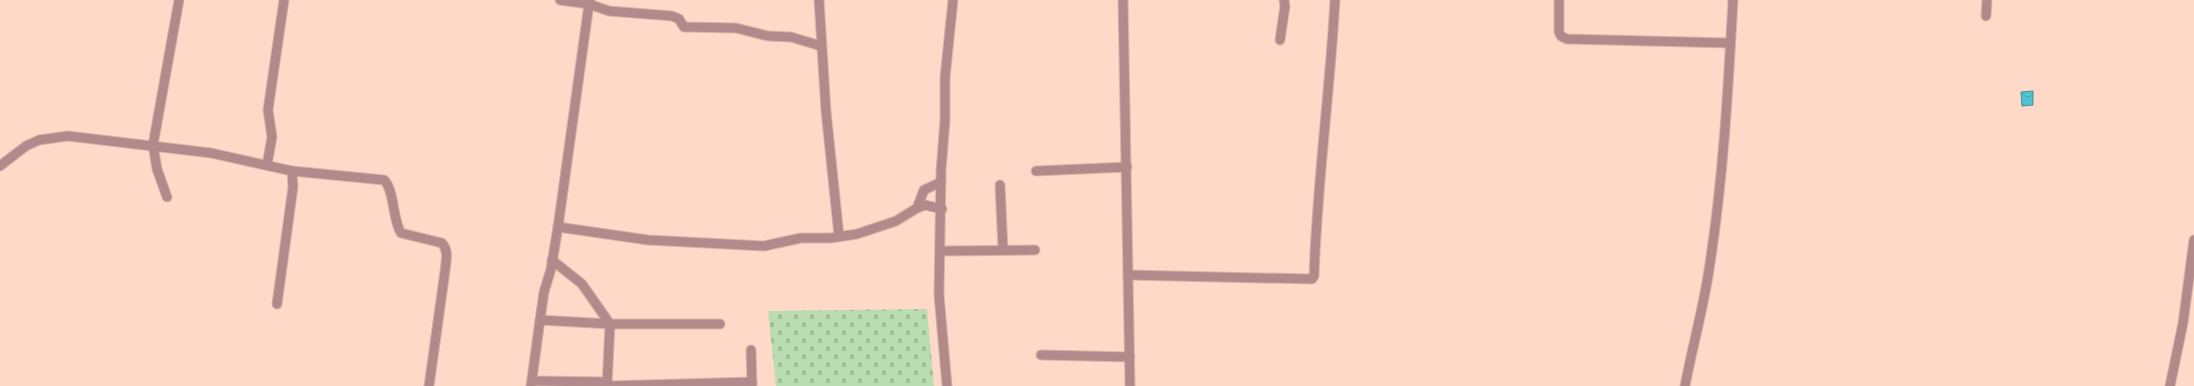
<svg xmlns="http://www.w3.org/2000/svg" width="2194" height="386" font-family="Overpass,sans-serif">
<defs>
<pattern id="cemetery-stones" width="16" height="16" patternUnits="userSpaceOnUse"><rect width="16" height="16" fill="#badcb2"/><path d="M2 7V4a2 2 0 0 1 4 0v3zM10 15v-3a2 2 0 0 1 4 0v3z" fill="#a0bc98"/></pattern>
<pattern id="water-waves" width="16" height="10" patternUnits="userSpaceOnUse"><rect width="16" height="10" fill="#4ec4d3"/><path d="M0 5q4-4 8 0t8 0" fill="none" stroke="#44a8b4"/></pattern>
</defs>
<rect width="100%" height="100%" fill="#ffd9c7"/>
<path fill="url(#cemetery-stones)" d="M927 309 934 386H776L768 311Z"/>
<path fill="url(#water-waves)" stroke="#408f98" d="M2033 91V105L2022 106 2021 92Z"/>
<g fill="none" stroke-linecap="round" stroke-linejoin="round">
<g stroke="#d7b5a6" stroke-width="11">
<g id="street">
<path d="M560 0 589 4 590 0"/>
<path d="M819 0 826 111 839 236"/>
<path d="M1123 0 1130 386"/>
<path d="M1559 0V32L1561 36 1567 39 1730 43"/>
<path d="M1986 16 1987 0"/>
<path d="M1280 40 1285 6 1284 0"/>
<path d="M267 165 272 137 268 110 284 0"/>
<path d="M0 166 26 146 39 140 68 136 211 153 292 171 293 187 277 304"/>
<path d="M292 171 384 180C395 191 392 219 401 233L442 243C449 251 446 261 445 271L429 386"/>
<path d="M1036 171 1127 167"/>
<path d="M1000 185 1003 250"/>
<path d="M167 197 157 169 153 145 179 0"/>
<path d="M917 208 924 190 941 182"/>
<path d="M558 227 648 240 764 246 801 238H831L857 234 896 221 917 208 925 205 942 209"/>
<path d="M940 251 1035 250"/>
<path d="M552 260 582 284 610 324H720"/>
<path d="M1128 275 1312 279 1314 276C1317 183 1330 92 1335 0"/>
<path d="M540 320 544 292 551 269 558 227 589 4 609 11 672 16 679 19 684 27 736 28 768 36 791 37 821 46"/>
<path d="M751 350 752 386"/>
<path d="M1041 355 1130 357"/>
<path d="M533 381 607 382"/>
<path d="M531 386 540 320 610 324 607 386"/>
<path d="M607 386 752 382"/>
<path d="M947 386 939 295 941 171 945 120V78L953 0"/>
<path d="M1685 386C1692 349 1702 313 1708 276 1723 184 1728 92 1733 0"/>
<path d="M2170 386 2183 323 2194 240"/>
</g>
</g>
<use href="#street" stroke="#b28a8b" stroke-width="9"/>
</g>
</svg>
